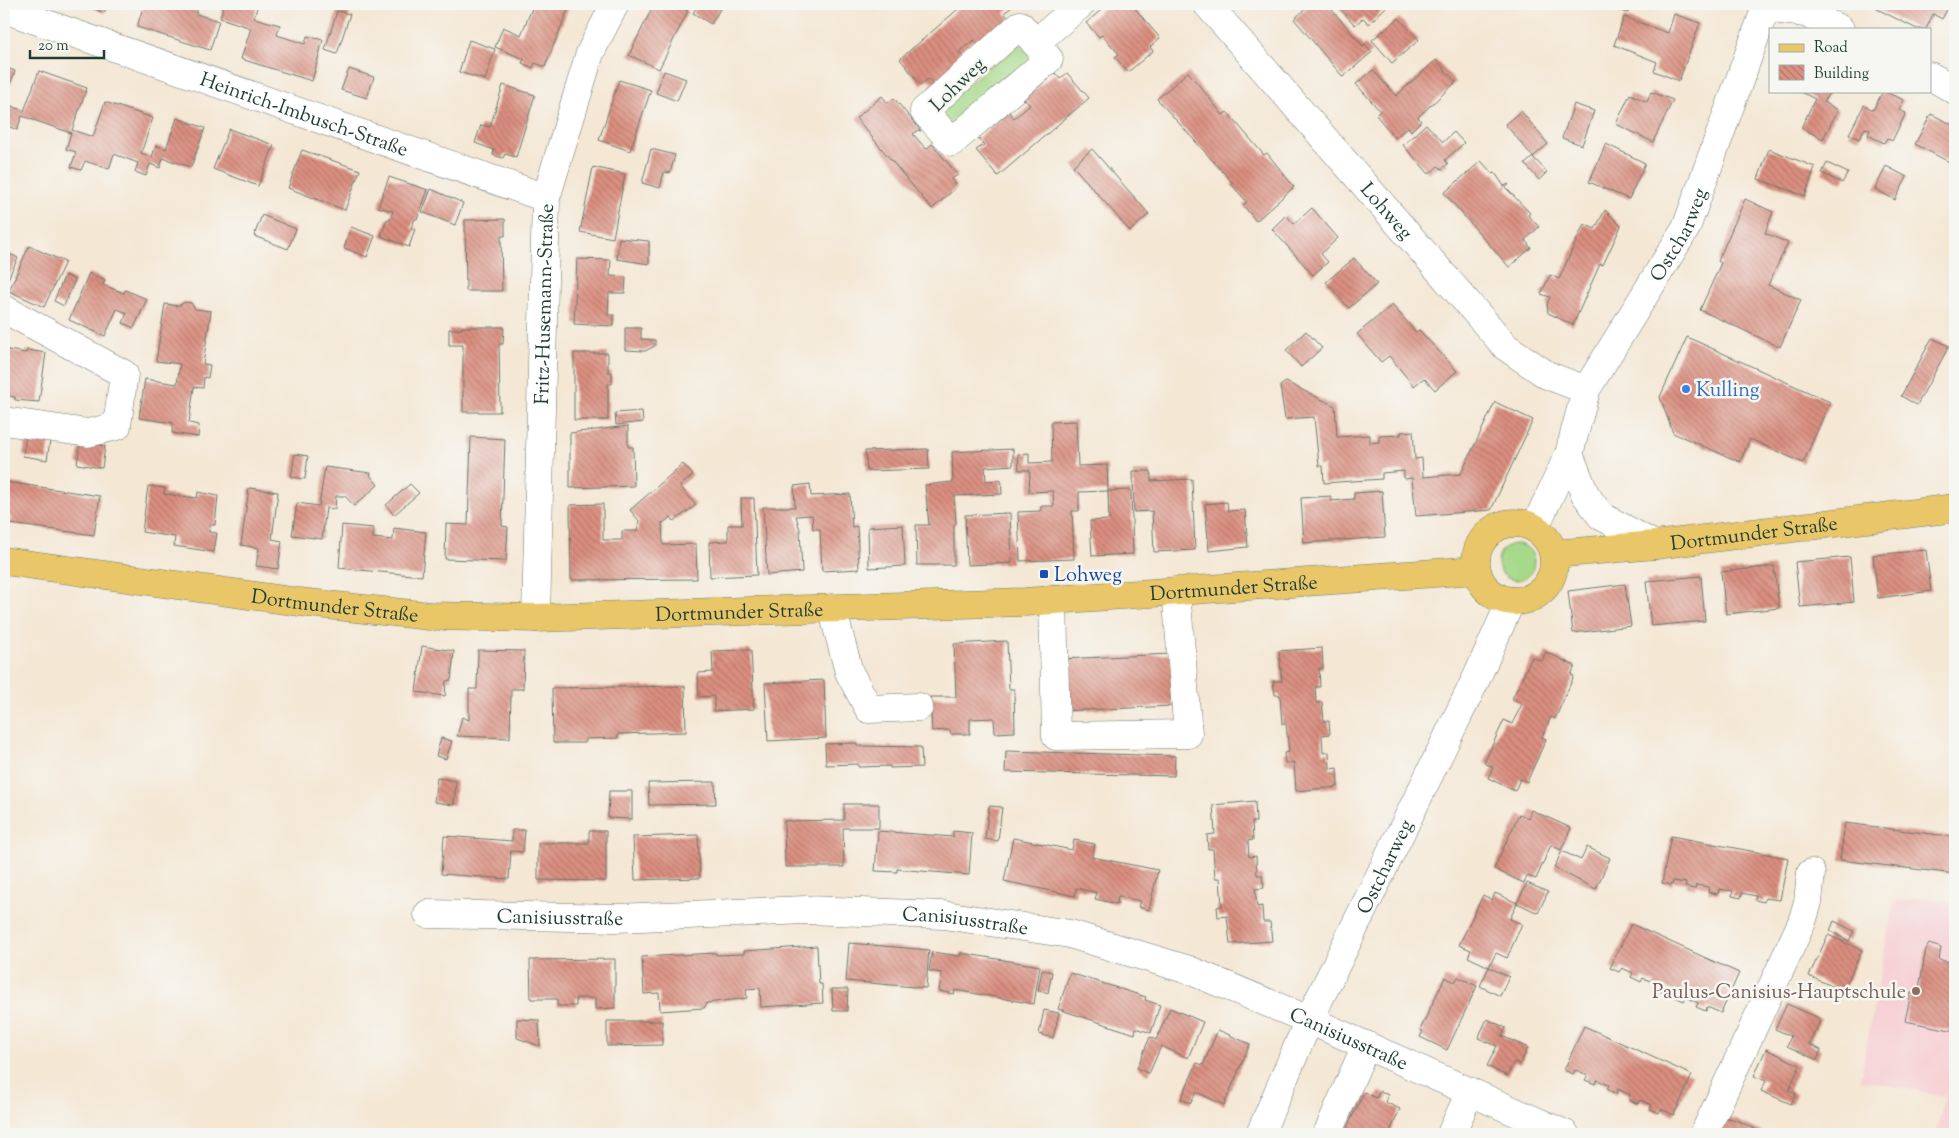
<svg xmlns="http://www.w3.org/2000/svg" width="1959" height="1138" font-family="'Sorts Mill Goudy',serif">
<defs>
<pattern id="building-back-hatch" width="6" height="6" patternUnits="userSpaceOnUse" patternTransform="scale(1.25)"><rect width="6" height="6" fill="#db8f80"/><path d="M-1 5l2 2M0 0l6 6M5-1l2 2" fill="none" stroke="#b1766a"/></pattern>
</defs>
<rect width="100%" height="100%" fill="#f6f6f2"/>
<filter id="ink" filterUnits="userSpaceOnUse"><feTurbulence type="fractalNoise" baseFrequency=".02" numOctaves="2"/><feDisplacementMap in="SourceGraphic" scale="10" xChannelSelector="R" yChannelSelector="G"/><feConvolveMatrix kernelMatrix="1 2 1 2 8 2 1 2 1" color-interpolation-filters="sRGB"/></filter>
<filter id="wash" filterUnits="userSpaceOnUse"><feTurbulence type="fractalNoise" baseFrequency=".0096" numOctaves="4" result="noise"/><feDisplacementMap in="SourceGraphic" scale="20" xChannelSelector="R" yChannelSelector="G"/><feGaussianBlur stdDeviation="1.12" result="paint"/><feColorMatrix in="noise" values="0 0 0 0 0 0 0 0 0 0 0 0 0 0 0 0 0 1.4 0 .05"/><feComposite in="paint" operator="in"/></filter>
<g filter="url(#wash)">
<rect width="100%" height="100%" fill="#f4e7d4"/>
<path fill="#f7cfd3" d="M1924 898 1955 902V1134H1936L1945 1096 1860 1080 1894 901Z"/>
<g fill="#a6d989" stroke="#628b5e">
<path d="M1018 42 1034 61 953 131 936 111Z"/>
<circle cx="1516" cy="562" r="18"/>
</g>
<g id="blocks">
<g fill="url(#building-back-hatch)">
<path d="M84 4H108L104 13Z"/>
<path d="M144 4 169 5 170 4H199L196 14 219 21 210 50 137 27Z"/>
<path d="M224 4H258L254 18 280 25 277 35 305 44 307 36 323 40 312 81 241 59 251 28 220 18Z"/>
<path d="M529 4H562L569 7 545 67 535 63 533 68 522 63 524 59 495 47 503 27 521 35 533 6Z"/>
<path d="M654 4H673L688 11 659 69 629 55Z"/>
<path d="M698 4H723L711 24 693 13Z"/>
<path d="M964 4H1009L1012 7 1004 13 1010 19 979 46 974 40 966 46 959 52 964 58 931 87 930 86 933 83 928 79 921 85 900 59Z"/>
<path d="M1108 4H1131L1160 38 1150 47 1153 51 1128 72 1115 57 1119 54 1102 35 1099 37 1086 23Z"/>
<path d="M1311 4H1327L1363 46 1365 44 1372 52 1343 77 1294 19Z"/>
<path d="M1341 4H1389L1369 24 1363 18 1355 25 1338 7Z"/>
<path d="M1610 4H1631L1628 13 1609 7Z"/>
<path d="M1880 4H1950L1942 19 1933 14 1926 29H1917L1877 9Z"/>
<path d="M337 11 350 14 337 54 325 50Z"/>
<path d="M1674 14 1700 23 1679 81 1654 71 1657 62 1614 45 1624 17 1668 33Z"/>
<path d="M1399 18 1419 40 1392 63 1372 40Z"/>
<path d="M469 40 495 49 485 80 459 72Z"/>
<path d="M1436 60 1456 82 1418 117 1421 121 1411 131 1408 127 1395 138 1376 115 1380 111 1356 84 1373 70 1396 96Z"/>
<path d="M4 67 15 71 4 102Z"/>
<path d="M349 69 374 77 367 98 341 90Z"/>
<path d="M39 71 87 88 72 130 93 137 105 102 153 118 141 153 152 157 156 145 166 149 177 118 205 128 191 167 163 158 160 168 150 164 146 176 135 172 138 163 114 154 109 169 85 161 81 170 71 167 76 152 66 149 71 133 22 116 17 130 8 126 6 131H4V103L24 111Z"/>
<path d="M664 71 686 79 677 101 656 93Z"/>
<path d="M1188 72 1223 115 1227 112 1264 155 1267 153 1275 163 1294 187 1256 221 1243 205 1247 202 1231 184 1233 183 1157 99Z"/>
<path d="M1055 73 1060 79 1067 73 1089 98 998 176 976 150 984 145 978 138 1009 112 1014 118 1022 112 1030 105 1024 99Z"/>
<path d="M619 80 651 90 630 151 599 140Z"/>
<path d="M503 85 535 95 516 157 505 154 503 158 493 155 494 150 475 143 481 125 490 127Z"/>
<path d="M1799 91H1830L1824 102 1838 110 1823 139 1801 128 1815 99Z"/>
<path d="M1883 91 1904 100 1899 110 1906 113 1892 141 1887 138 1884 143 1868 135 1870 130 1865 128 1859 139 1849 134 1864 105 1873 110Z"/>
<path d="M1651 92 1673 100 1653 142 1616 124 1630 94 1647 102Z"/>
<path d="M882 96 888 103 894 98 921 131 918 130 913 134 926 149 932 144 958 175 951 179 957 187 932 209 856 118Z"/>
<path d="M1574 104 1594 111 1582 145 1562 138Z"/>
<path d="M1521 111 1548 144 1533 157 1547 172 1539 180 1525 164 1533 157 1505 124Z"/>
<path d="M1931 114 1955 126V169L1951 167 1953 164 1915 144Z"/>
<path d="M1426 124 1443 142 1454 132 1464 143 1445 160 1448 164 1442 169 1438 166 1429 174 1403 145Z"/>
<path d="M229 129 274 145 258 186 213 169Z"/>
<path d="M1606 144 1645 163 1629 199 1589 182Z"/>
<path d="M651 149 675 155 670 173 664 172 660 188 642 183Z"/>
<path d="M1092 149 1149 214 1130 231 1073 166Z"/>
<path d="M1769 149 1815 167 1805 196 1758 179Z"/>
<path d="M302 150 360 170 345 210 288 188Z"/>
<path d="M1481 161 1493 174 1495 173 1504 186 1509 184 1506 188 1530 213 1528 215 1539 227 1525 240 1531 248 1509 267 1444 193Z"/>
<path d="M1827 163 1848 173 1842 183 1822 173Z"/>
<path d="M1886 166 1907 177 1895 200 1875 189Z"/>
<path d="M593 167 625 174 613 238 580 232Z"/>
<path d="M389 177 428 190 417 219H415L411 228 415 229 409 247 381 236 387 219 390 220 393 211 378 207Z"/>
<path d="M431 189 463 203 455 225 422 212Z"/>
<path d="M1745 199 1773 212 1765 233 1788 243 1768 285 1801 300 1780 347 1700 310 1721 263 1718 261Z"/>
<path d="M1312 208 1338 238 1321 254 1328 262 1313 275 1272 229 1286 215 1294 224Z"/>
<path d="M1605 210 1621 226 1603 265 1600 264 1573 325 1548 313 1547 304 1550 297 1541 294 1550 275 1559 279 1584 224 1595 229Z"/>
<path d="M262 215 296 229 288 249 254 236Z"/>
<path d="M505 219V236H501L502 291H466L465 220Z"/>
<path d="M351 227 375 236 367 257 344 248Z"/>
<path d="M619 238 649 241V264L617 259Z"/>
<path d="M4 246 10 249 8 253 18 258 7 281 4 279Z"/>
<path d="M29 246 65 262 44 307 9 291Z"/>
<path d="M1354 258 1377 284 1349 308 1326 282Z"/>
<path d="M577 259 611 260 610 276 626 277 625 293H609L608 315H614V326L574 324Z"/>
<path d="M89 273 105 280 103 285 124 293 125 290 147 299 134 328 123 323 127 313 117 309 105 336 69 320Z"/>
<path d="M65 275 75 280 64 306 54 301Z"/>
<path d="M185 302 191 303 195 309 211 311 203 364 210 365 208 378 204 377 203 388 194 387 189 423 199 425 198 437 172 433 173 423 139 418 145 379 177 384 180 364 156 361 165 304 178 306Z"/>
<path d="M1392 305 1416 332 1419 330 1457 371 1435 390 1424 378 1414 386 1389 356 1381 362 1357 334Z"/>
<path d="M462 327H504L503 344H499L500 412H463V345H449V329H462Z"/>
<path d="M625 328H641V339L655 340V346L645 351 625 350Z"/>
<path d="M1306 331 1322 348 1301 367 1286 350Z"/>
<path d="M1687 337 1830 402 1803 463 1750 439 1740 462 1673 433 1660 397Z"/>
<path d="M1932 338 1949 346 1917 405 1901 396Z"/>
<path d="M4 347 8 348V350L26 353 27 350 46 353 39 402 15 400V397L7 396 6 399H4Z"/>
<path d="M574 353H608V372H612V384H608V420H574Z"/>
<path d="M1286 382 1335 406 1337 437 1370 435V443L1379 442V436L1401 435V432L1413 431 1415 459 1422 458 1423 477 1461 474 1495 402 1533 420 1491 510 1416 516 1412 478 1404 479V471L1382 473V479L1324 483 1323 466H1319L1314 417 1285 419 1280 386Z"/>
<path d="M642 411 643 422 616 425 615 413Z"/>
<path d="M1076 421 1078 466 1107 465 1108 491 1131 490 1133 554 1092 556 1090 521 1109 520 1108 491 1079 492V511H1072L1074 559 1020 561 1018 512 1041 511V506H1054L1053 491 1029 492 1030 470H1019L1018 454 1029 453V463L1052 462 1051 422Z"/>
<path d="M628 426V447H633L634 486 570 488V433Z"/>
<path d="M26 436 50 440 47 460 23 456Z"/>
<path d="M471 437 505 439 502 526 508 527 506 561 445 559 446 524 468 525Z"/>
<path d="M80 442 105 446 102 468 77 464Z"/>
<path d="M928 449 929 469 867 471 865 451Z"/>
<path d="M1013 449V465L985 467 986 481 1001 480 1002 494 954 496 956 523 954 525V565H917L916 525H929L925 485 953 482 952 452Z"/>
<path d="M295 454 308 456 305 479 291 477Z"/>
<path d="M683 464 693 475 680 486 696 505 674 521 671 517 663 523 662 522 663 545 696 544 697 579 571 580 570 505 603 504V540H622V531H637L639 521 630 510Z"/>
<path d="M325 467 371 473 370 475 378 485 354 506 345 496H336L335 509 326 508 322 539 292 535 297 503 319 506Z"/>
<path d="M1133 471H1151V481L1192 479 1195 550 1154 552 1152 511 1134 512Z"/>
<path d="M6 482 100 496 94 535 10 524 11 517 4 515Z"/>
<path d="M410 484 419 493 394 515 386 505Z"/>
<path d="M810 484 811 496 850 494 852 527 857 526 859 569 822 571 820 529H813L812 515 796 516 800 530 802 572 767 575 763 507H795L794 486Z"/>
<path d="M148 486 165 488 164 494 197 498 198 492 218 496 215 525H210L209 532 217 533 214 552 174 546 175 537 142 532Z"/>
<path d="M249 488 278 492 272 539 282 541 278 569 256 566 259 548 241 545Z"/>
<path d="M1382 491 1385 537 1304 543 1301 498 1331 496V501L1354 499V493Z"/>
<path d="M741 498H754L757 575 710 577 709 542 728 541V525H742Z"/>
<path d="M1227 502 1228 511 1245 510 1248 547 1209 551 1205 504Z"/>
<path d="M1010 513 1012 563 967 565 965 515Z"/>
<path d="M342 525 373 528V538L393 540 394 528 426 532 422 576 339 568Z"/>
<path d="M903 525 905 566 869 568 868 527Z"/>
<path d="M1926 550 1931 591 1878 598 1873 555Z"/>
<path d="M1850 557 1854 602 1800 607 1795 562Z"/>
<path d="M1774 566 1779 608 1726 614 1721 572Z"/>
<path d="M1701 576 1705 621 1651 626 1646 581Z"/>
<path d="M1625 584 1631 626 1573 633 1568 591Z"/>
<path d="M1007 641 1009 689H1014L1015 732 995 733 994 718 970 719V734H951L950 730 932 731 930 697H956L954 644Z"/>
<path d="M422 646 454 651 451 680 446 681 445 696 416 692Z"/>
<path d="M1322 648 1323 668H1319L1320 687H1315L1316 703 1322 702 1324 721H1329L1330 734 1322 735 1323 753 1329 752 1330 769 1337 768 1338 787 1296 791 1294 763H1285L1284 753 1289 752 1286 724H1282L1280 695H1275L1273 681H1282L1279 651Z"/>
<path d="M478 650 524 651 523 689H511L510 738 457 736 462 717 469 720V689H477Z"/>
<path d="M751 650 754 709 714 711V696L699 697 698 673 713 672 712 651Z"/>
<path d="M1546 652 1575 666 1571 675 1574 676 1555 719 1551 717 1542 737 1546 739 1527 782 1520 779 1515 791 1488 778 1493 767 1484 763 1504 720 1512 724 1522 704 1512 699 1532 657 1542 661Z"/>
<path d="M1171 654 1173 706 1062 711 1060 659Z"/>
<path d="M824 680 826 738 768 741 765 683Z"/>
<path d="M685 686 686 732 618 734V738L585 739V743H553L552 688Z"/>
<path d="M441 738 452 741 446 759 436 756Z"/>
<path d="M857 743V746L921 747 922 767 890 768V766L858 767V764L826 765 825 744Z"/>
<path d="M1006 751 1175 756 1174 776 1005 772Z"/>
<path d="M437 778 456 781 454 805 434 802Z"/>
<path d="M715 782 716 804 649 805 648 783Z"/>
<path d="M609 791H632V819L608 818Z"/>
<path d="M1255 801 1256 822H1252L1253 840 1248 841 1249 857 1256 856 1257 875H1262L1264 888 1255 889 1257 907 1262 906 1263 922H1270L1272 941 1230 944 1227 916 1218 917 1217 907 1222 906 1220 878H1215L1213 849H1208L1207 835 1215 834 1213 805Z"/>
<path d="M844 804H879V828H843L844 867H785L784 821 844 820Z"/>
<path d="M989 806 1002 807 998 841 985 839Z"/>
<path d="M1531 810 1571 828 1561 850 1551 845 1536 879 1527 876 1524 883 1494 869 1519 814 1528 818Z"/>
<path d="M1845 823 1955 837V874L1840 860Z"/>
<path d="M512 830H525L523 852 511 851 509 879 441 874 444 836 512 841Z"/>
<path d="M589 831H606V881L538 880V843H589Z"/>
<path d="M878 831 953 837V831L972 833 969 875 897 869V872L875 871Z"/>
<path d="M698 835 700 878 635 880 633 837Z"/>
<path d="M1671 836 1788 858 1780 900 1765 898 1764 902 1755 900 1756 896 1742 893 1741 898 1732 896 1733 891 1719 889 1718 894 1708 892 1709 887 1696 885 1695 889 1685 887 1686 883 1673 881 1672 885 1662 883Z"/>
<path d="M1013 838 1072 850 1074 840 1095 844 1092 857 1158 870 1149 910 1138 907 1140 901 1118 896 1117 904 1095 899 1097 893 1076 888 1075 896 1004 881Z"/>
<path d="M1587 847 1610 858 1596 889 1554 868 1562 851 1581 860Z"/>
<path d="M1527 883 1548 892 1538 913 1517 903Z"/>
<path d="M1495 893 1517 903 1510 919 1522 924 1507 958 1496 953 1489 967 1468 957 1471 950 1459 945 1483 895 1492 900Z"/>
<path d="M1834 921 1854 931 1849 941 1830 931Z"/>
<path d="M1631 924 1739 973 1721 1013 1707 1007 1706 1011 1696 1007 1698 1003 1686 997 1684 1001 1675 997 1677 993 1664 987 1662 992 1653 987 1655 983 1643 978 1641 982 1631 977 1633 973 1622 968 1619 972 1610 968Z"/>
<path d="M1828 935 1862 950 1843 991 1809 976Z"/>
<path d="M849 943 929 950 926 988 846 981Z"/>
<path d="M1929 944 1941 948 1939 960 1955 963V1031L1905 1021 1911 993 1918 994 1926 949Z"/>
<path d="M817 946 819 984H822L823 1003 761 1007 760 988 746 989 747 998 707 1003 704 1008 660 1011 659 993 644 994 642 957 716 953V955L744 954V951Z"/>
<path d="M932 952 960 956 961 953 1040 966 1034 1004 955 990 954 994 939 991 942 973 929 971Z"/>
<path d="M615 959V1008L595 1009V998H576V1006H557V999H531L530 960Z"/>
<path d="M1489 967 1509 977 1500 996 1480 986Z"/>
<path d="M1042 970 1052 972 1048 993 1038 991Z"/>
<path d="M1070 973 1146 997 1145 1000 1160 1005 1151 1033 1136 1028 1135 1034 1058 1009Z"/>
<path d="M1445 977 1455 982 1458 977 1477 986 1447 1050 1420 1037 1423 1031 1420 1030Z"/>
<path d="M832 989H848L847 1011H833Z"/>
<path d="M1787 1004 1821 1019 1809 1044 1821 1050 1817 1060 1787 1046 1791 1036 1775 1029Z"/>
<path d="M1170 1008 1203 1022 1188 1058 1161 1046 1149 1074 1137 1068 1150 1037 1156 1040Z"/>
<path d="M1044 1010 1059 1013 1053 1038 1039 1034Z"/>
<path d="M517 1019 539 1020 540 1046 517 1038Z"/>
<path d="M1487 1019 1506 1028 1502 1036 1528 1048 1520 1064 1514 1062 1507 1076 1487 1066 1497 1046 1478 1038Z"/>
<path d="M607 1021H662V1045L607 1046Z"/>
<path d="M1584 1026 1692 1075 1674 1115 1661 1109 1659 1113 1650 1109 1652 1105 1640 1100 1638 1104 1628 1099 1630 1095 1618 1089 1616 1094 1607 1089 1609 1085 1597 1080 1595 1084 1585 1080 1588 1075 1575 1070 1573 1074 1564 1070Z"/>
<path d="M1218 1030 1250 1044 1224 1105 1196 1092 1191 1103 1181 1099 1197 1063 1203 1065Z"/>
<path d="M1766 1049 1800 1065 1789 1090 1796 1094 1791 1104 1761 1091 1766 1081 1754 1076Z"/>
<path d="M1380 1091 1388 1095 1385 1102 1400 1109 1389 1134H1344L1364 1092 1376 1098Z"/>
<path d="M1725 1117 1736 1120 1766 1134H1717Z"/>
</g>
</g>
</g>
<g filter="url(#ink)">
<use href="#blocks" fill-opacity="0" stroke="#6a786c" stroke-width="1"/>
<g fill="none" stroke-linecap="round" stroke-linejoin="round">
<g stroke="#6a786c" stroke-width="29">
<g id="minor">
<path id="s1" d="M1207 4 1506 347 1547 375 1586 390"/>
<path d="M1766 8 1805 13 1840 29"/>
<path id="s2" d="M4 9 546 198"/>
<path d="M1020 25 1049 59 952 142 924 111Z"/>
<path d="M1035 43 1081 4"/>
<path d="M1930 76 1955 90"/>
<path d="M4 309 124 374 117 426 88 433 4 421"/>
<path d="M1569 454 1585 494 1601 516 1655 545"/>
<path id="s3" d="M1535 527 1569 454 1586 390 1686 228 1767 4"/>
<path d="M1053 600 1056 736 1188 734 1176 591"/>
<path d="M832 608 849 672 869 709 919 707"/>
<path id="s4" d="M536 618 546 198 590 53 615 4"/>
<path id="s5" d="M428 914 617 918 806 910 944 915 1070 934 1189 970 1309 1020 1565 1134"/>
<path id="s6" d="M1260 1134 1309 1020 1476 679 1511 601"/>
<path d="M1327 1134 1366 1045"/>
<path d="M1451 1134 1470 1092"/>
<path d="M1704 1134 1802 922 1808 902 1811 873"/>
</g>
</g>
<g stroke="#6a786c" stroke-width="29">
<g id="major">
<circle cx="1515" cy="562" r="39"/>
<path id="s7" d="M1554 554 1655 545 1955 508"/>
<path id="s8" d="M4 561 299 602 430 616 536 618 1025 602 1477 570"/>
</g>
</g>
<use href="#minor" stroke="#fff" stroke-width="28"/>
<use href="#major" stroke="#e9c769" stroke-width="28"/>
</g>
</g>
<circle fill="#3f7fe0" stroke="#f6f6f2" stroke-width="2" cx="1686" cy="389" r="5"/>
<rect fill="#1a4fb4" stroke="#f6f6f2" stroke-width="2" x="1039" y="569" width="10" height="10" rx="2.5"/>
<circle fill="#8d6e63" stroke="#f6f6f2" stroke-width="2" cx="1916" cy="991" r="5"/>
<g text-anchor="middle" stroke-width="5" stroke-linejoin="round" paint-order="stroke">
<g font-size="20" fill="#1f3d34" stroke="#f6f6f2">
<text transform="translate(957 84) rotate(-44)" y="7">Lohweg</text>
<text dy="7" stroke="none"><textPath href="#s2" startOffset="318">Heinrich-Imbusch-Straße</textPath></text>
<text dy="7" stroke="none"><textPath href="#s1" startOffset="274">Lohweg</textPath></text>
<text dy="7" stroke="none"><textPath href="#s3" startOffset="328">Ostcharweg</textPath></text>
<text dy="7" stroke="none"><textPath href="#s4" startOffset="314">Fritz-Husemann-Straße</textPath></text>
<text dy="7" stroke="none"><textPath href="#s7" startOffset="201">Dortmunder Straße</textPath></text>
<text dy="7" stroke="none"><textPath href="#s8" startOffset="1234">Dortmunder Straße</textPath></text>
<text dy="7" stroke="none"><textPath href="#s8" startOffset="334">Dortmunder Straße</textPath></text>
<text dy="7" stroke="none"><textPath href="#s8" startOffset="739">Dortmunder Straße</textPath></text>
<text dy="7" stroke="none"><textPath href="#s6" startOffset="295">Ostcharweg</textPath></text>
<text dy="7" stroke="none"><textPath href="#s5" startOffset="132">Canisiusstraße</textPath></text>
<text dy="7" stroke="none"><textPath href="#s5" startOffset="538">Canisiusstraße</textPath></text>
<text dy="7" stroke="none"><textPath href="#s5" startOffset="942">Canisiusstraße</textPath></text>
</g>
<g font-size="20" fill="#366cbe" stroke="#f6f6f2" text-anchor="start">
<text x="1696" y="396">Kulling</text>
</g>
<g font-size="20" fill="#164399" stroke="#f6f6f2" text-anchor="start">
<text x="1054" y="581">Lohweg</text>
</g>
<g font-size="20" fill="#785e54" stroke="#f6f6f2" text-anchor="end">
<text x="1906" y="998">Paulus-Canisius-Hauptschule</text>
</g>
</g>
<rect width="1959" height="1138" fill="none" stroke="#f6f6f2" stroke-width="20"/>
<rect x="1769" y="28" width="162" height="65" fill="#f6f6f2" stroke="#a0aca6"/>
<rect x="1779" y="44" width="25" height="8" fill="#e9c769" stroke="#a0aca6"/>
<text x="1814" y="52" font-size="15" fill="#1f3d34">Road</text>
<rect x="1779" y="65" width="25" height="15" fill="url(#building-back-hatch)" stroke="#a0aca6"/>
<text x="1814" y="78" font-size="15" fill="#1f3d34">Building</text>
<path d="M30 50v8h74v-8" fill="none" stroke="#1f3d34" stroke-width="2.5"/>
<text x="38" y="50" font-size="15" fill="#1f3d34" stroke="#f6f6f2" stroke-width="4" paint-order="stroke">20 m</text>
</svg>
